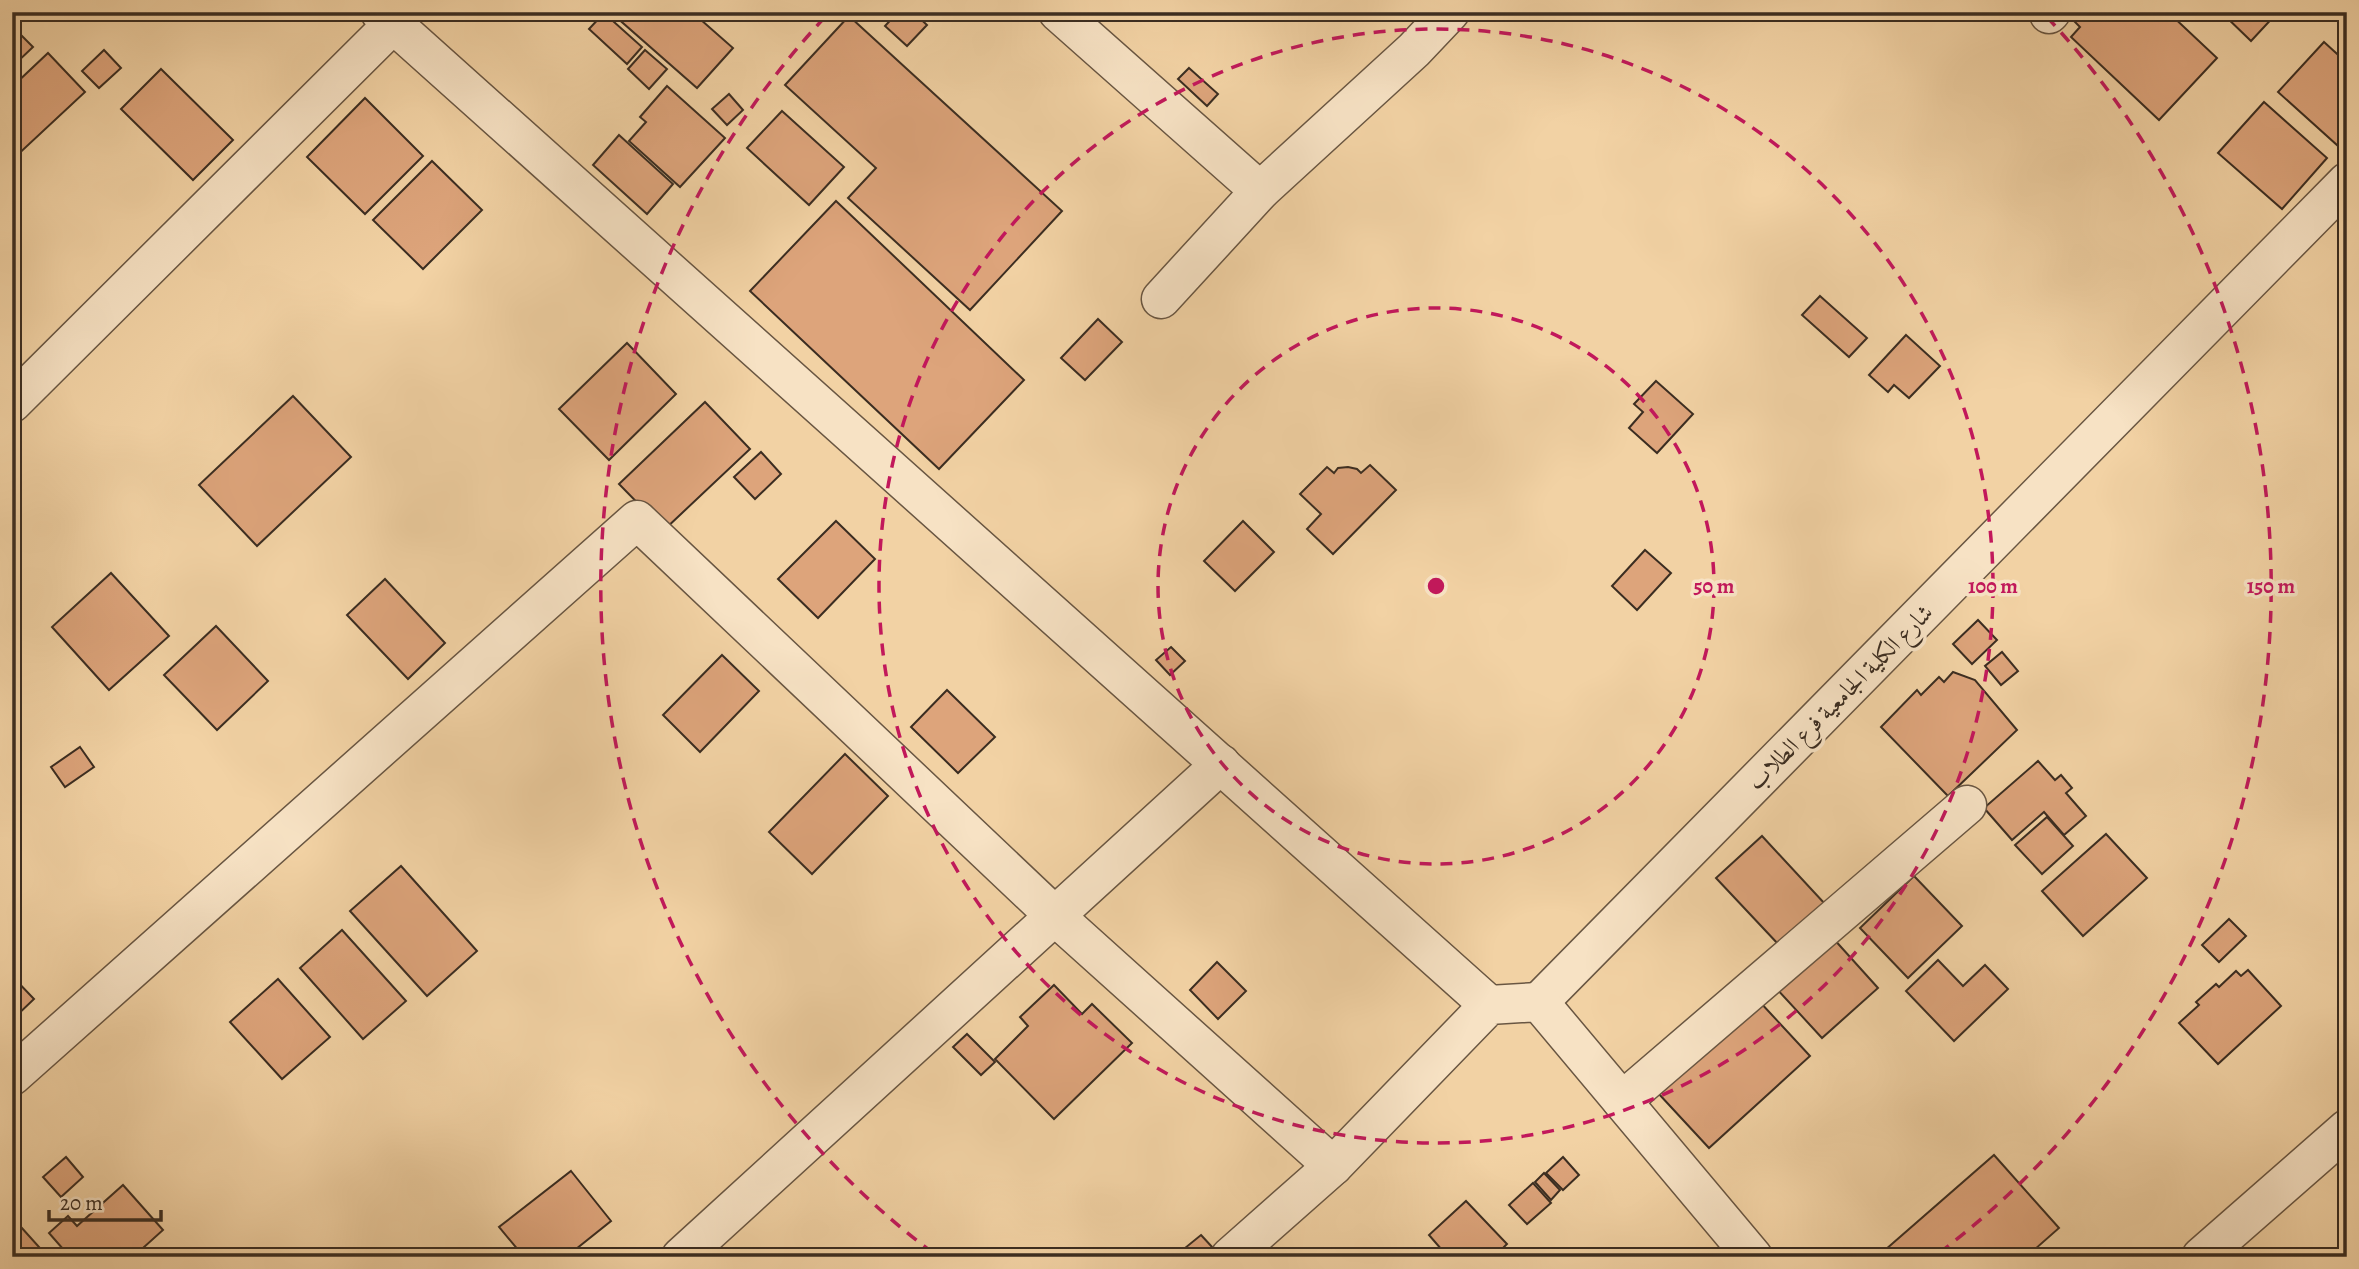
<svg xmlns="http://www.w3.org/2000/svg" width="2359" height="1269" font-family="Alegreya,Amiri,serif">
<rect width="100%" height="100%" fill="#f2d2a4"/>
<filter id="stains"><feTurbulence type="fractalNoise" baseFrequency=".00286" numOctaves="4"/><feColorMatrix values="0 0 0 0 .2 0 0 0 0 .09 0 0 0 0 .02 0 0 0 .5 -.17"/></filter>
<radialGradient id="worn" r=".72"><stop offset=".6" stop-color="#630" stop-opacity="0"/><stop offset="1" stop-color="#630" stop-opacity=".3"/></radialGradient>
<g fill="#dda47b" stroke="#3b2d21" stroke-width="2">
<path d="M618 12H692L733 48 697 88 615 16Z"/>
<path d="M898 12H913L927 25 907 46 885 26Z"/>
<path d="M2084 12H2168L2217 58 2159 120 2071 37 2080 27 2075 22Z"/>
<path d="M2221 12H2278L2251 41Z"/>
<path d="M604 13 642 47 627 64 589 29Z"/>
<path d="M849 16 1062 211 970 310 848 198 876 168 785 85Z"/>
<path d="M12 26 33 47 12 67Z"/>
<path d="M2324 42 2347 63V135L2337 145 2278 92Z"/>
<path d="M104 50 121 68 99 88 82 71Z"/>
<path d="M645 50 667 69 649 89 628 69Z"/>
<path d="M48 53 85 92 12 160V87Z"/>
<path d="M1189 68 1218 94 1207 106 1178 79Z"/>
<path d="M161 69 233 140 193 180 121 109Z"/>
<path d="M667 86 725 138 680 187 629 141 646 122 640 117Z"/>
<path d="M729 94 743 110 727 125 712 109Z"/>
<path d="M365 98 423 156 365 214 307 157Z"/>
<path d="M2264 102 2327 158 2282 209 2218 153Z"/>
<path d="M782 111 844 167 809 205 747 148Z"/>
<path d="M619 135 673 184 647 214 593 165Z"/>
<path d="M432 161 482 210 423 269 373 220Z"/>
<path d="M836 201 1024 380 939 469 750 291Z"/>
<path d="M1820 296 1867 338 1849 357 1802 315Z"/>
<path d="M1098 319 1122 342 1085 380 1061 358Z"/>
<path d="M1906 335 1940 366 1909 398 1894 385 1888 392 1869 375Z"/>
<path d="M627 343 676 394 609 460 559 409Z"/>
<path d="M1656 381 1693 414 1657 453 1629 428 1643 412 1634 404Z"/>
<path d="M293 396 351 457 257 546 199 485Z"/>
<path d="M705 402 750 449 664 530 619 484Z"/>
<path d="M761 452 781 474 755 499 734 477Z"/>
<path d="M1370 465 1396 490 1333 554 1307 529 1321 514 1300 494 1327 467 1334 473 1338 468 1348 467 1357 469 1361 473Z"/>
<path d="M836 521 875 559 818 618 778 579Z"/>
<path d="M1243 521 1274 552 1235 591 1204 561Z"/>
<path d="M1645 550 1671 573 1637 610 1612 586Z"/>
<path d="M111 573 169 636 109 690 52 627Z"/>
<path d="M385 579 445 643 408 679 347 615Z"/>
<path d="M1978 620 1997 640 1972 664 1953 644Z"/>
<path d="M216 626 268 681 217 730 164 675Z"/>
<path d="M1171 647 1185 661 1170 675 1156 660Z"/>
<path d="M2002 652 2018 671 2001 685 1985 666Z"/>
<path d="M722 655 759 691 700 752 663 715Z"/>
<path d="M1953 672 1975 680 2017 730 1948 796 1881 727 1917 690 1921 695 1939 677 1944 682Z"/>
<path d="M947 690 995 737 958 773 911 727Z"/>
<path d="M80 747 94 767 65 787 51 767Z"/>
<path d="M845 754 888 796 812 874 769 832Z"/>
<path d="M2038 761 2055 780 2061 775 2072 788 2066 793 2086 816 2064 835 2044 812 2012 840 1984 808Z"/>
<path d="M2047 817 2073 846 2042 874 2015 845Z"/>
<path d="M2106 834 2147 878 2083 936 2042 891Z"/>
<path d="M1762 836 1825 904 1779 945 1716 878Z"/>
<path d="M401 866 477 951 427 996 350 911Z"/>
<path d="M1914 876 1962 926 1908 978 1860 928Z"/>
<path d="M2229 919 2246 936 2219 962 2202 945Z"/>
<path d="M342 930 406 1001 363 1039 300 968Z"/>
<path d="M1832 937 1878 988 1822 1038 1776 988Z"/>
<path d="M1938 960 1963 986 1985 965 2008 989 1954 1041 1906 991Z"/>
<path d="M1217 962 1246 991 1218 1019 1190 990Z"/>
<path d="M2248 970 2281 1006 2218 1064 2179 1023 2199 1005 2196 1002 2216 984 2219 987 2236 971 2241 976Z"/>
<path d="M12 976 34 999 12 1020Z"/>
<path d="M278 979 330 1037 282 1079 230 1022Z"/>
<path d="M1054 985 1082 1014 1092 1004 1132 1043 1054 1119 995 1059 1028 1026 1020 1017Z"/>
<path d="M1759 1001 1810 1056 1709 1148 1658 1093Z"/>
<path d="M967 1034 995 1062 981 1075 953 1047Z"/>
<path d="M1994 1155 2059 1228 2026 1257H1877Z"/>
<path d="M66 1157 83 1177 61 1197 43 1177Z"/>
<path d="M1563 1157 1579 1175 1563 1190 1546 1173Z"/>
<path d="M571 1171 611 1221 566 1257H524L499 1227Z"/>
<path d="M1544 1173 1560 1190 1551 1200 1535 1182Z"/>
<path d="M1533 1183 1551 1203 1527 1224 1509 1205Z"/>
<path d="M123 1185 163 1230 133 1257H70L49 1233 68 1216 77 1226Z"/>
<path d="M1466 1201 1507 1244 1494 1257H1448L1429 1235Z"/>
<path d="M12 1217 48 1257H12Z"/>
<path d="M1201 1235 1213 1248 1203 1257H1193L1185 1248Z"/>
</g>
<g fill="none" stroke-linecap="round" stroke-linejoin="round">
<g stroke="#695642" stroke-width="41">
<g id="minor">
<path d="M380 12 1489 1005"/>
<path d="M1058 12 1260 191"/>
<path d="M2049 14 2051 12"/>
<path d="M1161 299 1260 191 1414 50 1450 12"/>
<path d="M12 403 393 24"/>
<path d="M1539 1002 2347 182"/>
<path d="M12 1076 637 520 1056 917 1333 1166"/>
<path d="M1622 1101 1967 805"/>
<path d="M681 1257 1221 764"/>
<path d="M1230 1257 1333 1166 1489 1005 1539 1002 1753 1257"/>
<path d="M2201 1257 2347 1129"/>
</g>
</g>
<use href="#minor" stroke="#f7e2c4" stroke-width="38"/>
</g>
<g fill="none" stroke="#c2185b" stroke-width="3.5" stroke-dasharray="12 9">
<circle cx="1436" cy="586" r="278"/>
<circle cx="1436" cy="586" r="557"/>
<path d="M933 1253A835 835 0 0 1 825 17M2047 17A835 835 0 0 1 1939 1253"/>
</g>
<g text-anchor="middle" stroke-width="7" stroke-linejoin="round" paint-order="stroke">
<g font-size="24" fill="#3b2d21" stroke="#f7e2c4">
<text transform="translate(1840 697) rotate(-45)" y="8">شارع الكلية الجامعية فرع الطلاب</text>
</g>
</g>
<circle cx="1436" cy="586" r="10" fill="#c2185b" stroke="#f7e2c4" stroke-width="3.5"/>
<g font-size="21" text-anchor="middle" font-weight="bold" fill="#c2185b" stroke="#f7e2c4" stroke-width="7" stroke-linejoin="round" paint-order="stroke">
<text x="1714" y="593">50 m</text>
<text x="1993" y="593">100 m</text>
<text x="2271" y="593">150 m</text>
</g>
<rect width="2359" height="1269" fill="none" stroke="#f2d2a4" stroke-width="42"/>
<rect x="14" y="14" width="2331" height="1241" fill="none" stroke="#3b2d21" stroke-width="3.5"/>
<rect x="21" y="21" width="2317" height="1227" fill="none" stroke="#3b2d21" stroke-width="2"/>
<path d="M49 1210v10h112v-10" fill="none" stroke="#3b2d21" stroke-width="3.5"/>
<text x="60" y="1210" font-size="21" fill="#3b2d21" stroke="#f7e2c4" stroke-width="5" paint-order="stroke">20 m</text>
<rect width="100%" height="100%" filter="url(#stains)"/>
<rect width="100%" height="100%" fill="url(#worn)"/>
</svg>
